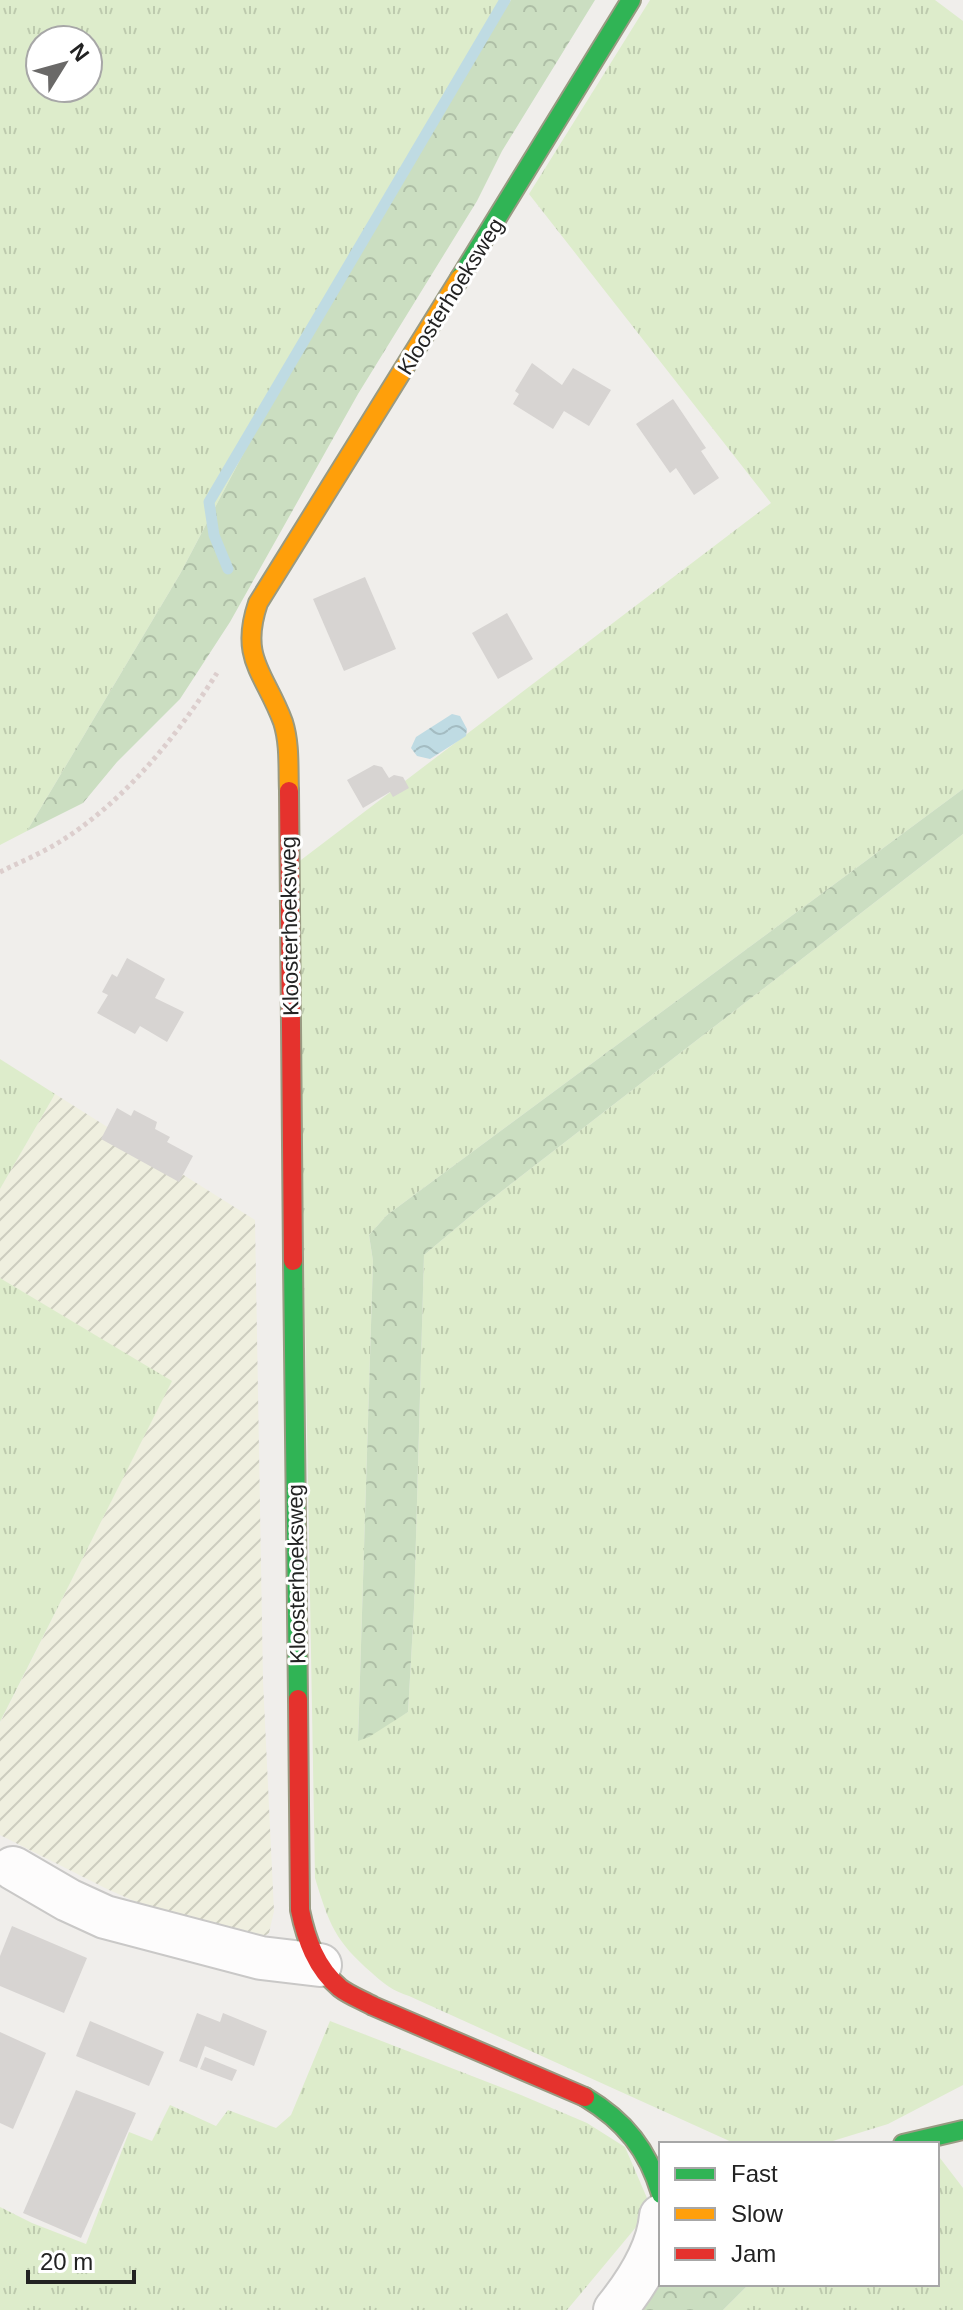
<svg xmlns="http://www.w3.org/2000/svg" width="963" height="2310" font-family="Helvetica,sans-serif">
<defs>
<pattern id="farmland-furrows" width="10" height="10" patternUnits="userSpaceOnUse" patternTransform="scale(2)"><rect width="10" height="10" fill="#efefdf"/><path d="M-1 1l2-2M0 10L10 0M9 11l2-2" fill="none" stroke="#cdcdbf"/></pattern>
<pattern id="grass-tufts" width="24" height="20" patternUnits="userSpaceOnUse" patternTransform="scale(2)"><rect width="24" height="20" fill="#ddeccb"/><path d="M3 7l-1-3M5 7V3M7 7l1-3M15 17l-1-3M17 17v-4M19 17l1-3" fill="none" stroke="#bdcaae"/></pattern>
<pattern id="forest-crowns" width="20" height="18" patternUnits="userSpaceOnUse" patternTransform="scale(2)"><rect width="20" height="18" fill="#cbdec1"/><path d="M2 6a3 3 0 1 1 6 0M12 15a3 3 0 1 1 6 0" fill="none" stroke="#aebea6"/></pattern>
<pattern id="water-waves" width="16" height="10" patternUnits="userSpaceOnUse" patternTransform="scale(2)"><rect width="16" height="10" fill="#bfdbe3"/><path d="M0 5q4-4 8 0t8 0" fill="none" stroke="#a4bcc2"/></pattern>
</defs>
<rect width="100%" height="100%" fill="#f0eeeb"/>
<path fill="url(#farmland-furrows)" d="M55 1094 255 1220 263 1681 274 1911 269 1933 248 1947 226 1941 109 1890 0 1835V1723L171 1382 0 1278V1189Z"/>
<g fill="url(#grass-tufts)" fill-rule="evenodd">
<path d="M0 0H511L320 308 180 574 27 831 0 845ZM40 40H88V88H40Z"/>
<path d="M650 0H935L963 21V789L387 1215 369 1235 373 1261 358 1740 408 1712 414 1608 424 1255 480 1208 963 834V2085L888 2124 823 2144H736L409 1996C393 1991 384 1984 372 1973 335 1941 329 1924 315 1878L297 863 771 503 529 194Z"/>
<path d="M0 1059 55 1094 0 1189Z"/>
<path d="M0 1278 172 1381 0 1722Z"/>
<path d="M330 2021 521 2095 587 2123 625 2147 647 2198 642 2220 567 2310H0V2207L32 2223 86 2244 129 2132 152 2141 170 2105 216 2126 228 2110 276 2128 291 2115Z"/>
<path d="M940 2158 963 2188V2310H723L749 2284H937V2160Z"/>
</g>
<g fill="url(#forest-crowns)">
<path d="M511 0H595L502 151 477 201 358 394 230 622 180 699 117 762 83 803 27 831 180 574 320 308Z"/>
<path d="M963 789V834L480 1208 424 1255 414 1608 408 1712 369 1737 358 1741 373 1261 369 1235 387 1215Z"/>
<path d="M661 2266V2284H749L723 2310H626Z"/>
</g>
<path fill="url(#water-waves)" d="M452 714 460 716 467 729 466 736 430 759 417 756 411 748 416 737Z"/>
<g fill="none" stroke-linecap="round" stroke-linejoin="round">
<path stroke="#bfdbe3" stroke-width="11" d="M228 569 214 535 209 502 505 0"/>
</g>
<g fill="#d7d4d2">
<path d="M532 363 562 385 573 368 611 390 589 426 564 411 553 429 513 404 519 394 515 391Z"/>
<path d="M673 399 706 448 701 451 719 478 694 495 676 468 670 473 636 424Z"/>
<path d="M365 577 396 649 344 671 313 599Z"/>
<path d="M507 613 533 659 498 679 472 633Z"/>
<path d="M374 765 382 767 389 778 394 775 403 777 409 788 393 797 390 792 363 808 347 780Z"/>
<path d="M127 958 165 979 155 998 184 1012 167 1042 140 1026 135 1034 97 1013 108 995 102 992 112 974 117 977Z"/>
<path d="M117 1108 131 1116 134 1110 157 1122 155 1129 170 1137 167 1142 193 1156 179 1182 101 1139Z"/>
<path d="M12 1926 87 1958 64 2013 0 1986V1956Z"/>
<path d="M197 2013 220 2022 223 2013 267 2031 254 2066 205 2046 197 2068 179 2061Z"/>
<path d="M90 2021 164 2052 149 2086 76 2056Z"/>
<path d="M0 2032 46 2053 13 2129 0 2123Z"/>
<path d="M205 2057 237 2070 232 2081 200 2069Z"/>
<path d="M76 2090 136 2113 81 2238 23 2213Z"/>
</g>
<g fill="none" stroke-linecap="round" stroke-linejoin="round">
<g stroke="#c9c8c7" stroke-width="46">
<g id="street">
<path d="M13 1868 68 1900 105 1917 261 1958 320 1965"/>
<path d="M615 2310C636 2284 658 2251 661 2216"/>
</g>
</g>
<g stroke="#999a82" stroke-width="22">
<g id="fast">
<path d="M460 278 631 0"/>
<path d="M293 1261 298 1699"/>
<path d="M585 2097C625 2121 648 2150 661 2194"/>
<path d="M903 2144 963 2130"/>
</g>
</g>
<g stroke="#999a82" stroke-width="22">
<path id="slow" d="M289 791C288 768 290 744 283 722 265 673 239 659 258 603L460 278"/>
</g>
<g stroke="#999a82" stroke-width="22">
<g id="jam">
<path d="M289 791 293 1261"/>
<path d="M298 1699 300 1910C306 1939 316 1968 340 1988 349 1995 362 2000 373 2006L585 2097"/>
</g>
</g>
<path stroke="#dccecd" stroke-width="5" stroke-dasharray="4 4" stroke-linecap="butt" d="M0 872C20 862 42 853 61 841 125 801 177 736 217 673"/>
<use href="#street" stroke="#fdfcfc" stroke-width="42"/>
<use href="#fast" stroke="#30b455" stroke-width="18"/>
<use href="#slow" stroke="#ff9f0a" stroke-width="18"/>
<use href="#jam" stroke="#e5322d" stroke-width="18"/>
</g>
<g text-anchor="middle" stroke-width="6" stroke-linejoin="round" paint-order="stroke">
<g font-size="22" fill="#222" stroke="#fff">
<text transform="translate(450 296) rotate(-58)" y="8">Kloosterhoeksweg</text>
<text transform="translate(289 926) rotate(-91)" y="8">Kloosterhoeksweg</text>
<text transform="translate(296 1574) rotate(-91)" y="8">Kloosterhoeksweg</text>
</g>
</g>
<rect x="659" y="2142" width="280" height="144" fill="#ffffff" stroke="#a7a7a7" stroke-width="2"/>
<rect x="675" y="2168" width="40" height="12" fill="#30b455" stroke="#a7a7a7" stroke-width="2"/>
<text x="731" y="2182" font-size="24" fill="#222222">Fast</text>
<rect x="675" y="2208" width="40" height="12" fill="#ff9f0a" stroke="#a7a7a7" stroke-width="2"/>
<text x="731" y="2222" font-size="24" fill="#222222">Slow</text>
<rect x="675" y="2248" width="40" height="12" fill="#e5322d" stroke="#a7a7a7" stroke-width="2"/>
<text x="731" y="2262" font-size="24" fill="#222222">Jam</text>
<g transform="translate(64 64) rotate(53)"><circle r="38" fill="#ffffff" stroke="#a7a7a7" stroke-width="2"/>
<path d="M0-6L14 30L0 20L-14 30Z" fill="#6a6968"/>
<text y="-12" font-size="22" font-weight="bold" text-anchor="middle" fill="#222222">N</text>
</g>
<path d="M28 2270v12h106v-12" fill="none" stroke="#222222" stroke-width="4"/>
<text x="40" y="2270" font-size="24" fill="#222222" stroke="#ffffff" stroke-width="6" paint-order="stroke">20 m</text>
</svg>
